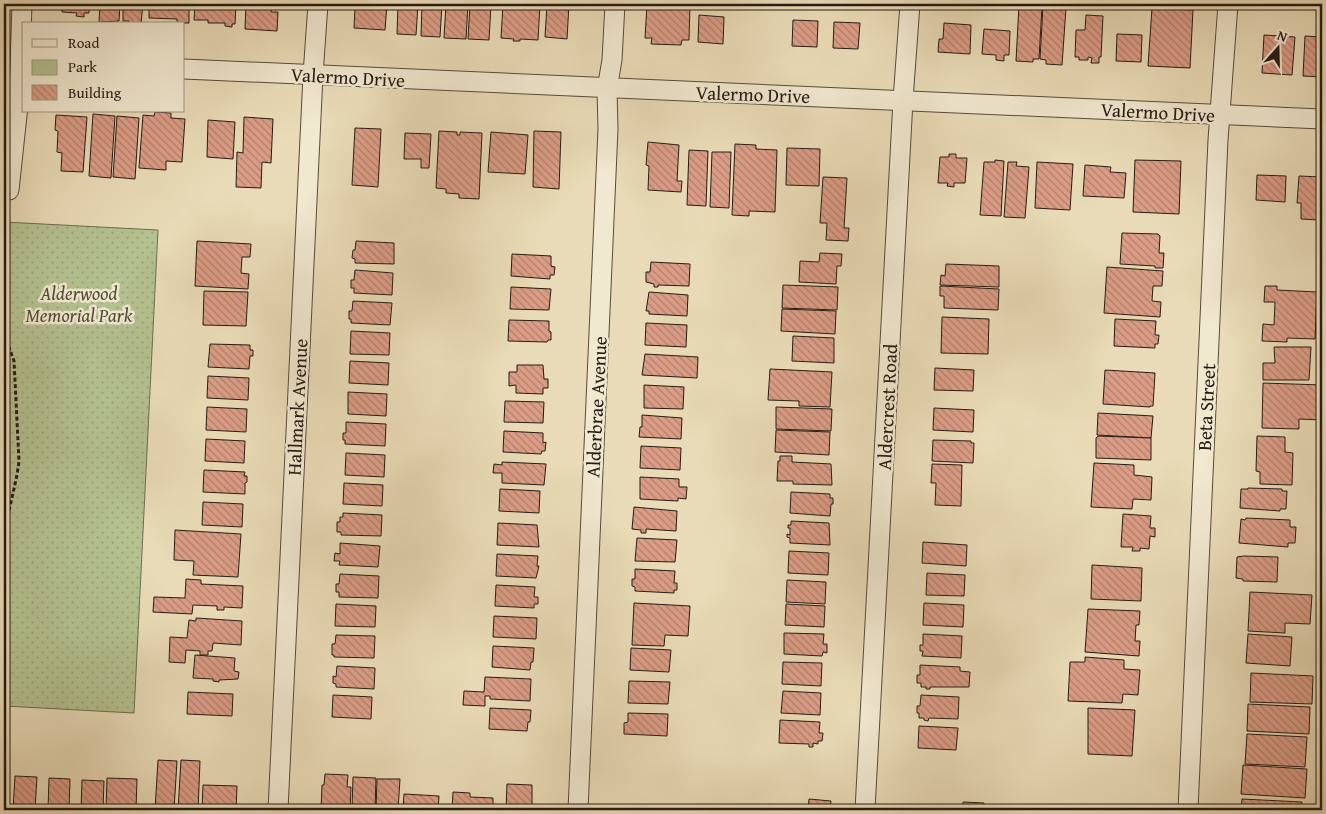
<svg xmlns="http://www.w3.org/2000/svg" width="1326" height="814" font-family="'Gentium Book Plus',serif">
<defs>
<pattern id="green-dots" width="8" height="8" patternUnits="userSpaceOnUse" patternTransform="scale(1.25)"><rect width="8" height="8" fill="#b4c190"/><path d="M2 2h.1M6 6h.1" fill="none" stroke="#9ba57b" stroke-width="1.8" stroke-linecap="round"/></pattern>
<pattern id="building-back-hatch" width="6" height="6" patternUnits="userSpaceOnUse" patternTransform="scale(1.25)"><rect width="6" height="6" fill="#dc9d87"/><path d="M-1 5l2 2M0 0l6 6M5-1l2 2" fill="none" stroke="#b27f6d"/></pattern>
</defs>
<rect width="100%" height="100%" fill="#e9dbb7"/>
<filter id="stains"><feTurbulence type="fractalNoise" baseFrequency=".004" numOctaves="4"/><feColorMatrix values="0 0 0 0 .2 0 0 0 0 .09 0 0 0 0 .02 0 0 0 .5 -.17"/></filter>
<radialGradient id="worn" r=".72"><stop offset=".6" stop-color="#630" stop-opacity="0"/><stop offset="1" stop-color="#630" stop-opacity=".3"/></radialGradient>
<path fill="url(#green-dots)" stroke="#6d6e52" d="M4 222 158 230 134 713 4 706Z"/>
<g fill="url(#building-back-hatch)" stroke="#261b13">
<path d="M62 4H89V13H84V17L76 16 77 13 62 12Z"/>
<path d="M100 4H120L119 21 99 22Z"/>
<path d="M123 4H143L141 23H128L129 21H123Z"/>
<path d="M149 4H189V23H177V19L149 18Z"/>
<path d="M195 4H236L235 24H232V27L225 26V23H208V20H194Z"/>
<path d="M246 4H272L271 12H278L277 31 245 29Z"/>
<path d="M351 4H387L385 30 354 28 355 8H350Z"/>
<path d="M398 4H418L416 35 397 34Z"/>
<path d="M422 4H442L440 37 421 36Z"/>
<path d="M446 4H468L466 39 444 38Z"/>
<path d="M470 4H491L489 40 468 39Z"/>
<path d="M503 4H540L538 40 520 39V41H513L514 39 501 38Z"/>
<path d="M547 4H569L567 39 545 37Z"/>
<path d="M647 4H690L689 40H682L681 45 651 44 652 38H645Z"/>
<path d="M1019 5 1042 7 1039 59H1033V62L1016 61Z"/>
<path d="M1043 6 1066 8 1062 65 1046 64V60L1040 59Z"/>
<path d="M1152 8 1193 10 1190 68 1148 66Z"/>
<path d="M699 15 724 17 723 44 698 42Z"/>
<path d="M1086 15 1103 16 1101 57H1099V63H1091L1092 58 1088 57V60H1079V57H1075L1076 30H1085Z"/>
<path d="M793 20 818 21 817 47 792 46Z"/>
<path d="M834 22 860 23 858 49 833 48Z"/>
<path d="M944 23 971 25 970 54 938 52 939 39H943Z"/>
<path d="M984 29 1010 31 1009 55H1004V61L996 60V55L982 54Z"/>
<path d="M1117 34 1142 35 1141 62 1116 61Z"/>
<path d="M1264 35 1295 37 1292 75 1262 73Z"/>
<path d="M1305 36 1322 37V77L1303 76Z"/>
<path d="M155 112 171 113V118L185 119 182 162 166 161V170L139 168 143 115 154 116Z"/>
<path d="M93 114 115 116 111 178 89 176Z"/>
<path d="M56 115 87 117 83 172 61 171 62 153 57 152 58 131 55 130Z"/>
<path d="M117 116 139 118 135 179 113 177Z"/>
<path d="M244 117 273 119 271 163 262 162 261 188 236 187 237 152 243 153Z"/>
<path d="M208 120 235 122 233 159 207 157Z"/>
<path d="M355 128 381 129 378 187 352 185Z"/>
<path d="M439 131 457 132V135H460V132L482 133 479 199 459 198V194L446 193V189L436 188Z"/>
<path d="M534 131 561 132 559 189 533 187Z"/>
<path d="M491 132 528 135 525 174 488 172Z"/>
<path d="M405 133 431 134 429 168H421V159H404Z"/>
<path d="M648 142 679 145 677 181H682L681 192 648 190 649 166 646 165Z"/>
<path d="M735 144 756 145V149L777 150 775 212 749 211V216L732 215Z"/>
<path d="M787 148 820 149 819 186 786 185Z"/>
<path d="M689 150 708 151 706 206 687 205Z"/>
<path d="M712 152H731L729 208 710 207Z"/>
<path d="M949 154H956V158H967L965 183H954V187L947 186 948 183H938L940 157H949Z"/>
<path d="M995 160 1004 161 1001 216 980 215 984 162H995Z"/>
<path d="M1135 160 1181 161 1179 214 1133 212Z"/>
<path d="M1008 162H1017L1016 166 1029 167 1025 218 1004 217Z"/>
<path d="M1037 162 1073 164 1070 210 1035 208Z"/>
<path d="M1085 165 1111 167 1110 172 1126 173 1124 198 1083 196Z"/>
<path d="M1257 175 1286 176 1285 202 1256 200Z"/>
<path d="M1299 176 1322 177V217H1319V220L1301 219V203H1297Z"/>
<path d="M823 177 847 178 844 228H849L848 241 826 240 827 223H820Z"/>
<path d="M1122 233 1158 234 1160 236 1159 253H1164L1163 268H1155V266L1120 264Z"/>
<path d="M197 241 251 244 250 257H242L241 273 249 274 248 289 195 286Z"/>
<path d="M356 241 394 243V264L355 263V259L352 258 353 250H355Z"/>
<path d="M820 253 842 254 841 266H837L836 284 799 282 800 261 819 262Z"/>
<path d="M512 254 551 256V266L555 267 554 275H550V279L511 276Z"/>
<path d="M651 262 690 264 689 286 658 285V287H654V284L646 282V272H650Z"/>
<path d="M946 264 999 266V287L940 285 941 275 945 276Z"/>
<path d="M1107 267 1163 271 1162 286H1153L1152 301 1161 302 1160 317 1104 313Z"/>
<path d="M355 270 393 273 392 295 354 293V288H351V280H354Z"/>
<path d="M783 285 838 287 837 310 782 308Z"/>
<path d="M940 286 999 289 998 310 944 308V296H940Z"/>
<path d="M1265 286H1277V290L1317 292 1315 339 1287 338V342L1262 341 1263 324 1274 325 1275 302H1264Z"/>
<path d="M511 287 551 289 549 310 510 309Z"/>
<path d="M204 291 248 292 246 326 203 325Z"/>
<path d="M649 292 688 295 687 316 649 314V311H646Z"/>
<path d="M353 301 392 303 390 325 351 323V319H349V311H352Z"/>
<path d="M782 309 836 311 835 334 781 331Z"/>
<path d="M942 317 989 319 988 354 941 353Z"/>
<path d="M1115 319 1156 321 1155 335H1159L1158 344H1155V348L1114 346Z"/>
<path d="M509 320 549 321V331L551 332V340H548L547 342 508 341Z"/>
<path d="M646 323 687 325 686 347 645 345Z"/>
<path d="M351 331 390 333 389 355 350 354Z"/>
<path d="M793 336 834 338V363L792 361Z"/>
<path d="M210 344 250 345V350H253V356H250L249 369 208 367Z"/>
<path d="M1274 347H1311L1309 380H1263V363H1275Z"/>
<path d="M645 354 698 357 697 378 642 375Z"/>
<path d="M350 361 389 363 388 385 349 383Z"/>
<path d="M517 365H543L544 379H548V388H543V394L516 393V385L509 386V372H517Z"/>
<path d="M935 368 974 370 973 391 934 390Z"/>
<path d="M770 369 832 372 830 407 799 406V401L768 400Z"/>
<path d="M1105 370 1155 373 1153 406H1150V407L1103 404Z"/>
<path d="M208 376 249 378 248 400 207 398Z"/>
<path d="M1263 383 1322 385V420L1299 419V429L1262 428Z"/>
<path d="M644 385 684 387 683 409 644 408Z"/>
<path d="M348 392 387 394 386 416 348 414Z"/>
<path d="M505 401 544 402 543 423 504 422Z"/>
<path d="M207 407 247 409 246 432 206 430Z"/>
<path d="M776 407 832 409 831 431 776 429Z"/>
<path d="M934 408 974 410 973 432 933 430Z"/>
<path d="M1098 413 1153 416 1151 438 1097 435Z"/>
<path d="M642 415 682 418 681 439 639 437 640 427H642Z"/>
<path d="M346 422 386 424 385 446 345 444V440H343V433H346Z"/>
<path d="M776 430 830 432 829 455 775 452Z"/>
<path d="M504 431 543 433V443L546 442 545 451H542L541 454 503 452Z"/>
<path d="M1098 436 1151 438V460L1096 458V438Z"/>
<path d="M1257 436 1285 437V452L1293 453 1292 485 1260 484V472L1256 471Z"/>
<path d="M206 439 245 441 244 463 205 461Z"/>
<path d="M933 440 971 441V443H974L973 463 932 461Z"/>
<path d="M641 446 681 448 680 470 640 468Z"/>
<path d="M346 453 385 455 384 477 345 475Z"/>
<path d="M780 456H792V462L831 464 832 485 793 484V481H777L778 461H780Z"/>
<path d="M502 462 546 464 544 485 502 483V473H493L494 464 502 465Z"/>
<path d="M1094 463 1134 465V475L1152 477 1151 500 1133 499 1132 509 1091 507Z"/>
<path d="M932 464 962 465 961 506 935 505 936 483H931Z"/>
<path d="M204 470 245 472 244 476H247V482L245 483V494L203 492Z"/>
<path d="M640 477 679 479V487H687L686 499 678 498V501L640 499Z"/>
<path d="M344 483 383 485 382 506 343 504Z"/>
<path d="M1248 488 1282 489V491H1287L1286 509H1280V511L1240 508 1241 489H1248Z"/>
<path d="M500 489 540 491 539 513 499 511Z"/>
<path d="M791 492 830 494V498H833V504H831L830 516 790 513Z"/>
<path d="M203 502 243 504 242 527 202 525Z"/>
<path d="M634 507 677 511 676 531 646 529V533H641V530L632 529Z"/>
<path d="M343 513 382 515 381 536 341 535V532H337V522H340V517H343Z"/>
<path d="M1123 514 1151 516 1150 528H1155V537L1150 536 1149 549 1140 548V551H1132L1133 547H1121Z"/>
<path d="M1246 518 1290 520V527H1296L1295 543H1288V547L1239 543 1241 519 1245 520Z"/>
<path d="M791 521 829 523 830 545 790 543V538L787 537V534L790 535V528H788V525H791Z"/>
<path d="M498 523 537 525 539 547 497 545Z"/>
<path d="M175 530 241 534 238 577 193 575 194 561 174 560Z"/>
<path d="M637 538 677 540 675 562 635 561Z"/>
<path d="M923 542 967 545 966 566 922 563Z"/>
<path d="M340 543 380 546 378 567 339 565 340 561H334L335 553 340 554Z"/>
<path d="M789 551 829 553 828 575 788 573Z"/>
<path d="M497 554 538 556 537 566H539L536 578 496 576Z"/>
<path d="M1244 556 1278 557 1277 582 1243 581V579L1236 578 1237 557Z"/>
<path d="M1092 565 1142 568 1141 601 1091 599Z"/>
<path d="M635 569 675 571 674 583H677V590H674V593L635 591V587L632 586V579H635Z"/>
<path d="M927 573 965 575 964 596 926 595Z"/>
<path d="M340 574 379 576 378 598 339 597V592H336V584H339Z"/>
<path d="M186 579 201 580V584L243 586 242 608 224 607V610H217V606L193 605 192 614 153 612 154 597 185 598Z"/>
<path d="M787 580 826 582 825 604 786 602Z"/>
<path d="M496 585 535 587 534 597H538V604H534V608L495 606Z"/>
<path d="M1250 592 1312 595 1310 624 1285 623V633L1248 631Z"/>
<path d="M634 603 690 606 688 636 665 635 664 646 632 645Z"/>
<path d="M924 603 964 605 963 627 923 625Z"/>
<path d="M336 604 376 606 375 627 335 626Z"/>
<path d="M786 604 825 606 824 627 785 625Z"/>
<path d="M1088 609 1140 611 1139 625H1136L1135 641H1140L1139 656 1085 652Z"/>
<path d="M494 616 537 618 536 639 493 637Z"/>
<path d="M196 618 242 621 241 645 213 643 212 651H208V655H200V651L186 650 185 663 169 662 170 637 187 638 189 620 196 621Z"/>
<path d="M784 633 824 634 823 644H827V653L823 652 822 656 784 654Z"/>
<path d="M923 634 962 636 961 658 922 656 923 651H920V645H923Z"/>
<path d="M1248 634 1292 637 1290 666 1246 663Z"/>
<path d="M336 635 375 636 374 658 334 657V655H332V644H335Z"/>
<path d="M493 646 534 648 533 662H531L530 670 492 667Z"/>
<path d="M631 648 671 650 669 672 630 670Z"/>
<path d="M195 655 235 658 234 671 239 672 238 679 219 680V682L213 681V679L193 678Z"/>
<path d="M1085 657 1124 660V669L1140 670 1138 695 1123 694 1122 703 1068 701 1070 662H1085Z"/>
<path d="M783 662 822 663 821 686 782 684Z"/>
<path d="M920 665 960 667V671L970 672 969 687H930V689H926V687H921V683H917V675H920Z"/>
<path d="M337 666 375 668 374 689 336 687V684L333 683V676L336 677Z"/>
<path d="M1251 673 1313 676 1312 704 1250 702Z"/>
<path d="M485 677 531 679 530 701 490 699V696H485V706L463 705 464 691 484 692Z"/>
<path d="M629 681 670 682 668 704 628 703Z"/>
<path d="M783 691 821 693 820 715 781 713Z"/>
<path d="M188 692 233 694 232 716 187 714Z"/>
<path d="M333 695 372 697 371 719 332 717Z"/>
<path d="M921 695 959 697 958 719 929 718 928 721 924 720V718H919V713H917V706H920Z"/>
<path d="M1248 704 1310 707 1309 734 1247 731Z"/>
<path d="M490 708 531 710 530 722H528L527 731 489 729Z"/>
<path d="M1088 708 1135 710 1132 756 1088 754Z"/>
<path d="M628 713 668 714 667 736 624 734V723L628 722Z"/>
<path d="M780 720 820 722 819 733H823L822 741H818V744L813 743V747H809V744L779 743Z"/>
<path d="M919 726 958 728 956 750 918 748Z"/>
<path d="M1247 734 1307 737 1305 767 1245 764Z"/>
<path d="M158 760 177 761 174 810H155Z"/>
<path d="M181 760 200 761 198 810H178Z"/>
<path d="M1243 765 1307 769 1305 798 1241 794Z"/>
<path d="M325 774 348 775 347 787H351L350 810H321L322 785H324Z"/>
<path d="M15 776 37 777 35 810H13Z"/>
<path d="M353 777 376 778 375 810H352Z"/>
<path d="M49 778 70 779 69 810H48Z"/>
<path d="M107 778 137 779 136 810H106Z"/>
<path d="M377 779H400L398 810H376Z"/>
<path d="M82 780 104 781 103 810H81Z"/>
<path d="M507 784 532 785V810H506Z"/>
<path d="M203 785 237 786 236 810H202Z"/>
<path d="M453 792 470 793V797L493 798V810H452Z"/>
<path d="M404 794 439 796 438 810H403Z"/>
<path d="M809 799 831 801 830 810H808Z"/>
<path d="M1242 799 1302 802 1301 810H1241Z"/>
<path d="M963 802 984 803V810H963Z"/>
<rect x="607" y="806" width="21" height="4"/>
</g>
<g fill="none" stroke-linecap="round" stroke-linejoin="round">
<g stroke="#574b3c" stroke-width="21">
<g id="minor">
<path d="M184 69 1322 119"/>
<path d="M9 190 19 97 22 4"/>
<path d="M278 810 313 75 318 4"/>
<path d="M578 810 608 129 607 89 612 60 615 4"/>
<path d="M865 810 903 100 910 4"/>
<path d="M1188 810 1218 140 1228 4"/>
</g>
</g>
<path stroke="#261b13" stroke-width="3" stroke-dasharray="4 2.5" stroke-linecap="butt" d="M4 334 14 361 19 461C16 487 7 512 4 539"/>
<use href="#minor" stroke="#f1e8d0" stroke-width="19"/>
</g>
<g text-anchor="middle" stroke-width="5" stroke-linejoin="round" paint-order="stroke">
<g font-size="19" fill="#261b13" stroke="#f1e8d0">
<text transform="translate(348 77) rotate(3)" y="7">Valermo Drive</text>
<text transform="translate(753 94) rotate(2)" y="7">Valermo Drive</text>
<text transform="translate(1158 112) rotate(3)" y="7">Valermo Drive</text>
<text transform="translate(297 407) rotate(-87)" y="7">Hallmark Avenue</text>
<text transform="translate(596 407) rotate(-87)" y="7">Alderbrae Avenue</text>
<text transform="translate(887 407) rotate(-87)" y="7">Aldercrest Road</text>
<text transform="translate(1206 407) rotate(-87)" y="7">Beta Street</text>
</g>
<g font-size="19" font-style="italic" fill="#514d38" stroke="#f1e8d0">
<text x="79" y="300">Alderwood<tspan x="79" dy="22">Memorial Park</tspan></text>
</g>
</g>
<rect width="1326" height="814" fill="none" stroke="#e9dbb7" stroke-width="20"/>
<rect x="5" y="5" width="1316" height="804" fill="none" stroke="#261b13" stroke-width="2.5"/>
<rect x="10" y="10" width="1306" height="794" fill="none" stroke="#261b13"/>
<rect x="22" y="22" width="162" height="90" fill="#f1e8d0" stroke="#a09684"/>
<rect x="32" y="39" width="25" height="8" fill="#f1e8d0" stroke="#a09684"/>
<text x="68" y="48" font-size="15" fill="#261b13">Road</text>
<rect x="32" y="60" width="25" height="15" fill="#b4c190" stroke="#a09684"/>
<text x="68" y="72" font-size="15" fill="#261b13">Park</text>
<rect x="32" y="85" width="25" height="15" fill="url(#building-back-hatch)" stroke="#a09684"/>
<text x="68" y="98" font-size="15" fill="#261b13">Building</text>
<g transform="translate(1278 48) rotate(20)" stroke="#f1e8d0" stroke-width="4" paint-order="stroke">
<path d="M0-4L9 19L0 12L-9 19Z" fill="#261b13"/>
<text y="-8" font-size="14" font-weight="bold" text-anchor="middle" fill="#261b13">N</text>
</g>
<rect width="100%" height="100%" filter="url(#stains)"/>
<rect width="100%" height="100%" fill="url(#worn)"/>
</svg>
